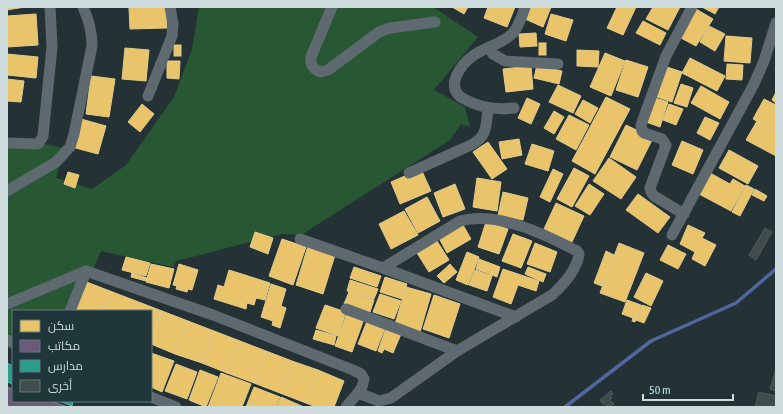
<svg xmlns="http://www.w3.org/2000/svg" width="783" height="414" font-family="'Asap Condensed',Cairo,sans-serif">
<rect width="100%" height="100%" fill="#253235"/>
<path fill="#285734" d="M199 7H433L478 37 434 90 465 107 470 127 461 124 450 140 301 235 282 234 176 261 173 267 101 251 76 311H13V350L7 347V148C20 149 33 152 44 144L64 148 56 178 92 189 126 165 174 97 192 49Z"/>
<g fill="#e9c46a" stroke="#e1cb8d">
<path d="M7 7H25L7 10Z"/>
<path d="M166 7 167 28 130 29 129 8Z"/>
<path d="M452 7H468L464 14Z"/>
<path d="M488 7H515L507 27 484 18Z"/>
<path d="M530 7H551L543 27 525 19Z"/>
<path d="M617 7H636L623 35 607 28Z"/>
<path d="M653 7H680L668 30 646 19Z"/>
<path d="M702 7H719L715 14Z"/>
<path d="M696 9 713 19 696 46 679 37Z"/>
<path d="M36 14 38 45 7 47V16Z"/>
<path d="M551 14 573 20 566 41 545 34Z"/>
<path d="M643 21 666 33 660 45 636 33Z"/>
<path d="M709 26 725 34 715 51 700 42Z"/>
<path d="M536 33 537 46 520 47 519 34Z"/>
<path d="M726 36 752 38 750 63 724 61Z"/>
<rect x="539" y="43" width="7" height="12"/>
<rect x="174" y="45" width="7" height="11"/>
<path d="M125 48 149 50 146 81 122 79Z"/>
<path d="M577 50 599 51 598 67 577 66Z"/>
<path d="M605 53 625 61 611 96 590 87Z"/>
<path d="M7 54 38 57 36 78 7 75Z"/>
<path d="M690 58 725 76 717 91 682 73Z"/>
<path d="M626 60 648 67 638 97 616 90Z"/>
<path d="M167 61H180L179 79 167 78Z"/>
<path d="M727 64 743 65 742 80 726 79Z"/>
<path d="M537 65 562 71 559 84 534 78Z"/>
<path d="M531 66 533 89 506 92 503 69Z"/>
<path d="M667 67 682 72 672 102 657 97Z"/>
<path d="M91 76 115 79 109 117 86 114Z"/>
<path d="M7 79 24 81 21 102 7 101Z"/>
<path d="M681 84 693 88 687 107 674 103Z"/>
<path d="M558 85 581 96 573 113 549 102Z"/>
<path d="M701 86 729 102 720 119 691 103Z"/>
<path d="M776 92V103L772 100Z"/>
<path d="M606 97 630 109 595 174 572 161Z"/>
<path d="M527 98 540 104 531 124 518 118Z"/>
<path d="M655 98 668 102 660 127 646 122Z"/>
<path d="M764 99 776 105V131L753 119Z"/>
<path d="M583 100 598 108 590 123 575 114Z"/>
<path d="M142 104 154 114 140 132 128 122Z"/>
<path d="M669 104 683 109 676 125 663 120Z"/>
<path d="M554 111 564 117 554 134 544 128Z"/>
<path d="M569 115 589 125 576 150 556 139Z"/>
<path d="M705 117 719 123 710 140 697 133Z"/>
<path d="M81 119 106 126 98 154 72 147Z"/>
<path d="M757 121 776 131V156L746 140Z"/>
<path d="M626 125 653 138 637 170 610 157Z"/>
<path d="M519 139 522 155 502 159 499 142Z"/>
<path d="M682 141 703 150 693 174 672 165Z"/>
<path d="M488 142 507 169 492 179 473 152Z"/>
<path d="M532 144 554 151 548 171 525 164Z"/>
<path d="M729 150 758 166 748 184 719 168Z"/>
<path d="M609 158 636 177 621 199 593 181Z"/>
<path d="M574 168 589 176 572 207 557 199Z"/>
<path d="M421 169 431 191 400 204 391 182Z"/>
<path d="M553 169 563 174 550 202 540 197Z"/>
<path d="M68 172 79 175 75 188 64 184Z"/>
<path d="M710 173 730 184 733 179 745 186 731 211 699 194Z"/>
<path d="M477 178 501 182 497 211 473 207Z"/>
<path d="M455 184 465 209 443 217 434 193Z"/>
<path d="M589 184 604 194 590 215 575 206Z"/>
<path d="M746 185 754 189 740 216 732 212Z"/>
<path d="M755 189 767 196 764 201 752 195Z"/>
<path d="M503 192 528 198 523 220 498 215Z"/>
<path d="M638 194 670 217 658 233 626 210Z"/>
<path d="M427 197 440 221 418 233 405 209Z"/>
<path d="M556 203 584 216 572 242 544 229Z"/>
<path d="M404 211 418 235 391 249 379 224Z"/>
<path d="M486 222 508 229 499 254 478 247Z"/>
<path d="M463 225 471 239 447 253 439 238Z"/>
<path d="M688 225 705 233 702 238 716 245 705 266 692 259 695 252 680 244Z"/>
<path d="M255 232 273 238 268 254 250 247Z"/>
<path d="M513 234 532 241 521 268 502 261Z"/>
<path d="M282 239 306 247 293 285 269 276Z"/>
<path d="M437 241 449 260 429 272 417 253Z"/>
<path d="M535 243 557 252 550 272 527 264Z"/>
<path d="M619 243 644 253 625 302 600 293Z"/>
<path d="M668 245 686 254 678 269 660 260Z"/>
<path d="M308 246 335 255 323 294 296 285Z"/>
<path d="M606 251 614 255 602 286 594 283Z"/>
<path d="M467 252 479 257 468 285 456 280Z"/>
<path d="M126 257 150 263 146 276 122 270Z"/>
<path d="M479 259 500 267 497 277 476 269Z"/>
<path d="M151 264 174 269 169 288 146 282Z"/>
<path d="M179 264 198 270 192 290 188 289 187 292 176 289 177 286 173 285Z"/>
<path d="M450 264 457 272 444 283 437 276Z"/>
<path d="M354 267 381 276 377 287 350 278Z"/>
<path d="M528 267 546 274 543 282 525 274Z"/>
<path d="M503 269 539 281 536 291 518 285 511 304 493 297Z"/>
<path d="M229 270 270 283 265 300 256 298 254 305 247 303 246 309 214 299 218 285 224 287Z"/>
<path d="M475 270 492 276 487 291 469 285Z"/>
<path d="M132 273 147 278 146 281 131 277Z"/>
<path d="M646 273 663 281 651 306 634 297Z"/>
<path d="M385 277 407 284 402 299 380 292Z"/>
<path d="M350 280 378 289 374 299 347 291Z"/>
<path d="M84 281 110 291 102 311H73Z"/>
<path d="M271 284 286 289 281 306 286 308 280 328 272 325 273 321 261 317Z"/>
<path d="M406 287 431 294 420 332 395 324Z"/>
<path d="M110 291 136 301 132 311H102Z"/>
<path d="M349 292 374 300 370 312 344 304Z"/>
<path d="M380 294 401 301 394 319 373 312Z"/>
<path d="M434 295 460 304 449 338 423 329Z"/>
<path d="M627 300 641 305 635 322 632 321 633 318 622 314Z"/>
<path d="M136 301 162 311 151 340V311H132Z"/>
<path d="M325 305 346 312 338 336 316 328Z"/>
<path d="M642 305 651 308 644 323 636 320Z"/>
<path d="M162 311 188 321 175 354 151 344V340Z"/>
<path d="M347 313 364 319 352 352 335 346Z"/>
<path d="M188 321 214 331 202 363 175 354Z"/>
<path d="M367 321 385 328 376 351 358 344Z"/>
<path d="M386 328 401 334 393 353 384 349 382 353 378 351Z"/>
<path d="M316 330 336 336 334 345 313 339Z"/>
<path d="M214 331 240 341 227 373 202 363Z"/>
<path d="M240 341 266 351 254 383 227 373Z"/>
<path d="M266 351 292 361 280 393 254 383Z"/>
<path d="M151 353 174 361 162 392 151 387Z"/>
<path d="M292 361 318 370 306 403 280 393Z"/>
<path d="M176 364 197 372 187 399 165 391Z"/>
<path d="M200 370 218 377 206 407 189 400Z"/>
<path d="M318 370 344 381 334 407H316L306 403Z"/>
<path d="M221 373 251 384 242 407H208Z"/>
<path d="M254 387 280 397 276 407H246Z"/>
<path d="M281 397 304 407H277Z"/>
</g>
<path fill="#6d597a" stroke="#8a8098" d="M7 387 13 389V401H50L68 407H7Z"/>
<g fill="#2a9d8f" stroke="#5bb0a7">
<path d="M7 363 13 366V384L7 382Z"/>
<path d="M59 401H73L72 406Z"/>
</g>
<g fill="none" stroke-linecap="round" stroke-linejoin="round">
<path stroke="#51659f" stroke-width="3.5" d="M565 407 651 341 736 303 776 269"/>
</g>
<g fill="#404b4b" stroke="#505b5b">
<path d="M765 228 772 232 756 260 749 255Z"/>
<path d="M776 369V391L770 389Z"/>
<path d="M611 391 613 394 610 396 612 398 604 405 600 400Z"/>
<path d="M759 392 776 396V407H755Z"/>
<path d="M611 401 614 404 610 407H605Z"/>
</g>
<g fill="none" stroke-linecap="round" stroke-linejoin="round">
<g stroke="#5f6a70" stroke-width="11">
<path d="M332 7 311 57C310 65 313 69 320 72L328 70 379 32 390 28 435 22"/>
<path d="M489 47 493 54 505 61 558 64"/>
<path d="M148 96 172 36 173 24 170 7"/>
<path d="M514 108C496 110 480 108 464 99 443 88 461 64 474 55 486 47 501 44 512 34 519 27 522 16 525 7"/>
<path d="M7 143 36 144 39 143 43 136 52 47 50 7"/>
<path d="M409 173 471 145C488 136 486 125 488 108"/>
<path d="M7 191 56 162 70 147 74 134 92 46C92 32 89 20 83 7"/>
<path d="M684 214 654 196 651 192 650 188 666 145 662 139 644 133 642 131 641 125 666 56 692 7"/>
<path d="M672 235 754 84 764 61 776 23"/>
<path d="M300 239 383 268 516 317"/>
<path d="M7 304 86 271 213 315 353 370 361 374 364 379 362 387 358 393 379 401 391 398 457 351 552 295C564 284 577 270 579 254L577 251C544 234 498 211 460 221L383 268"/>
<path d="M346 309 457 351"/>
<path d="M70 311 86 271"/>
<path d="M7 340 13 342"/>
<path d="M151 397 176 407"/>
<path d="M346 407 358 393"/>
</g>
</g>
<rect width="783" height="414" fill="none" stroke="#cedcde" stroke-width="16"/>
<rect x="12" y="310" width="140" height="92" fill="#1f373b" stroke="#65797c"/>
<rect x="20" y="320" width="20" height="12" fill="#e9c46a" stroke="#65797c"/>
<text x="48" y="330" font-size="12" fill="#cedcde">سكن</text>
<rect x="20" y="340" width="20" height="12" fill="#6d597a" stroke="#65797c"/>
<text x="48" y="350" font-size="12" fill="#cedcde">مكاتب</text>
<rect x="20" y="360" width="20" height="12" fill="#2a9d8f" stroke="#65797c"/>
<text x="48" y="370" font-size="12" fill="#cedcde">مدارس</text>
<rect x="20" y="380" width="20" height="12" fill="#404b4b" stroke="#65797c"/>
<text x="48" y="390" font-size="12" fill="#cedcde">أخرى</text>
<path d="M643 394v6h90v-6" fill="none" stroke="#cedcde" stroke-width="2"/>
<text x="649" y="394" font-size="12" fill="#cedcde" stroke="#1f373b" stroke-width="3" paint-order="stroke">50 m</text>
</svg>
